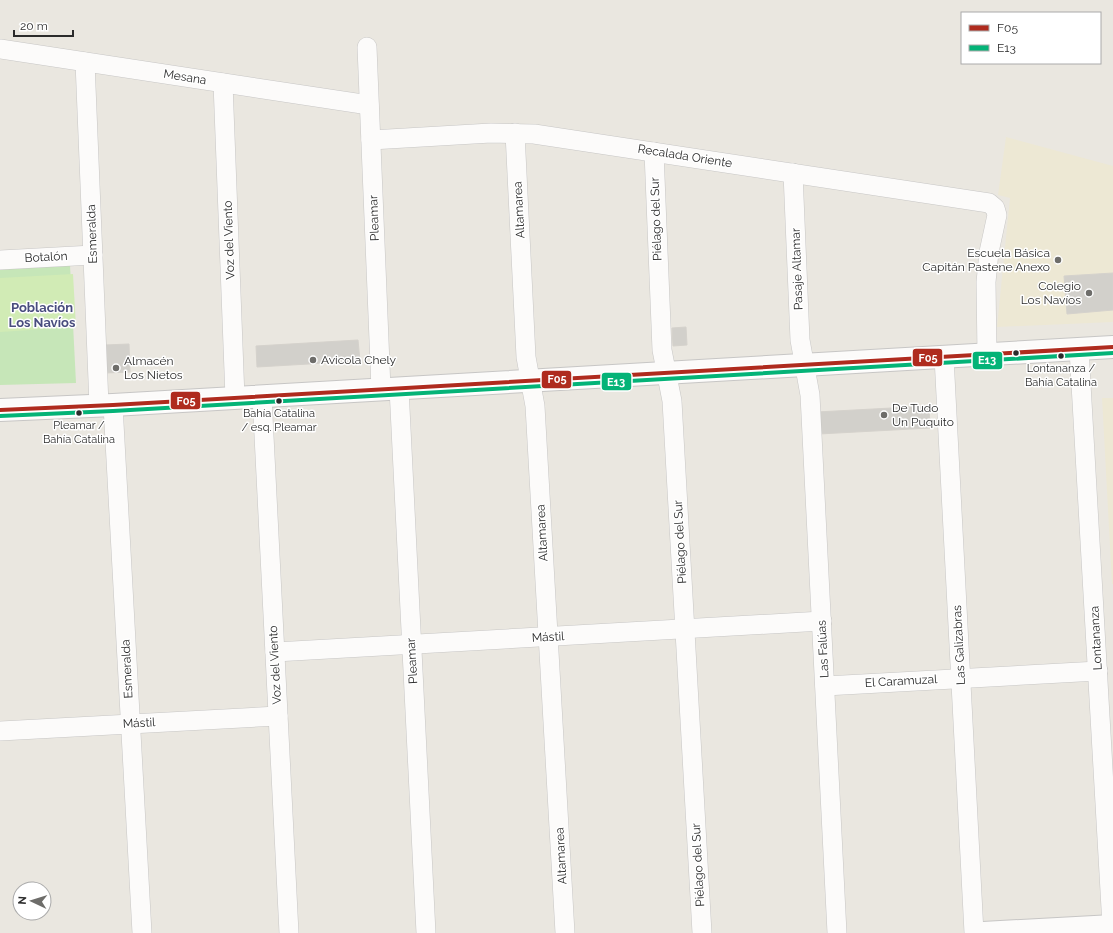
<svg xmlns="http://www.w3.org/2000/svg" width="1113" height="933" font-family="Raleway,sans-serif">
<rect width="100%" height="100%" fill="#eae7e0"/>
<g fill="#ede8d4">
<path d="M1006 137 1113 166V322L997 327 1010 198 998 195Z"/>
<path d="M1102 398H1113V584H1112Z"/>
</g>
<path fill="#c6e6b8" d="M70 265 76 383 0 385V268Z"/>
<path fill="#d1ebb5" d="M73 274 76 327 0 332V278Z"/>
<g fill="#d2d0cb" stroke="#d5d2cc">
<path d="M1113 273V310L1067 314 1064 276Z"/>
<path d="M686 327 687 345 673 346 672 328Z"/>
<path d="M358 340 360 361 257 367 256 346Z"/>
<path d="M129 344 130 372 105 373V345Z"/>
<path d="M929 406 930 428 819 434 817 412Z"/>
</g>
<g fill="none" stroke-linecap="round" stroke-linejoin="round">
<g stroke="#c7c6c5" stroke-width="20">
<g id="minor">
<path d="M367 47 381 389"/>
<path d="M0 49 369 105"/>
<path d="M85 62 99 405"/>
<path d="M223 83 235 398"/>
<path d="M515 133 526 357 535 406 565 933"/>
<path d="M371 140 491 133 534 134 989 203 995 208 997 215 989 252 986 282 987 355"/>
<path d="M654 152 662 350 672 401 702 933"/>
<path d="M793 173 800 340 810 395 837 933"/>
<path d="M0 260 93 255"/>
<path d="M1079 349 1112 926"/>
<path d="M944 357 974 933"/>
<path d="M399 388 426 933"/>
<path d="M262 396 289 933"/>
<path d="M113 405 142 933"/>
<path d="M275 652 822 621"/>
<path d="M825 686 1098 671"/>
<path d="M0 731 278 716"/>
</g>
</g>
<g stroke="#c7c6c5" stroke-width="24">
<g id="tertiary">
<path d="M0 410 113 405 1113 347"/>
<path d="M983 933 1113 926"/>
</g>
</g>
<use href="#minor" stroke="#fcfbfa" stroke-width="19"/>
<use href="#tertiary" stroke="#fcfbfa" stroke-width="22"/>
<g stroke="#fff" stroke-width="7">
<path id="bus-1" d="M0 410 113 405 1113 347"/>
</g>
<g stroke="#fff" stroke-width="7">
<path id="bus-2" d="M0 416 113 411 1113 353"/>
</g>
<use href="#bus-1" stroke="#af2b1e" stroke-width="4"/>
<use href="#bus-2" stroke="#04b377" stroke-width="4"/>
</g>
<g fill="#6e6d6a" stroke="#fff" stroke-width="1.5">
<circle cx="1058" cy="260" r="4"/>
<circle cx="1089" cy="293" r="4"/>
<circle cx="313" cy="360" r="4"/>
<circle cx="116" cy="368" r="4"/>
<circle cx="884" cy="415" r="4"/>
</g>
<g fill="#2b2b2b" stroke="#fff" stroke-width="1.5">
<circle cx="1016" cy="353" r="3.5"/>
<circle cx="1061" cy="356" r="3.5"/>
<circle cx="279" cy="401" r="3.5"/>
<circle cx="79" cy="413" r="3.5"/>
</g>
<g text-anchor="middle" stroke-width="3" stroke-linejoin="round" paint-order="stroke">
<g font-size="11" fill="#2b2b2b" stroke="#fff">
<text x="1061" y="372">Lontananza /<tspan x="1061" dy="14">Bahía Catalina</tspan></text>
<text x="279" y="417">Bahía Catalina<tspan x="279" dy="14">/ esq. Pleamar</tspan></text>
<text x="79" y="429">Pleamar /<tspan x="79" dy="14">Bahía Catalina</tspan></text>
</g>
<g font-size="12" fill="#2b2b2b" stroke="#fff">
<text transform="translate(185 77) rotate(9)" y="4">Mesana</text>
<text transform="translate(685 156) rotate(9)" y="4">Recalada Oriente</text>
<text transform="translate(519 210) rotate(-93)" y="4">Altamarea</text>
<text transform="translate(374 218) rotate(-92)" y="4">Pleamar</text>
<text transform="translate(656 219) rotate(-92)" y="4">Piélago del Sur</text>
<text transform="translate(92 234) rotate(-92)" y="4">Esmeralda</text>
<text transform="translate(229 240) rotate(-92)" y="4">Voz del Viento</text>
<text transform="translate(46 257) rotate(-3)" y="4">Botalón</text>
<text transform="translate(797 269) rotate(-92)" y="4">Pasaje Altamar</text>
<text transform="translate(542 533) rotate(-93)" y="4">Altamarea</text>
<text transform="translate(680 542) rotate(-93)" y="4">Piélago del Sur</text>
<text transform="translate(548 637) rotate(-3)" y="4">Mástil</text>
<text transform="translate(1096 638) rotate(-93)" y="4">Lontananza</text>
<text transform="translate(959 645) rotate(-93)" y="4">Las Galizabras</text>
<text transform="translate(823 649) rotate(-93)" y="4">Las Falúas</text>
<text transform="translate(412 661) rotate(-93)" y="4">Pleamar</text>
<text transform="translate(275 665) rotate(-93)" y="4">Voz del Viento</text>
<text transform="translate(127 669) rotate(-93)" y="4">Esmeralda</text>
<text transform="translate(901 681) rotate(-3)" y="4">El Caramuzal</text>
<text transform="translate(139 723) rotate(-3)" y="4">Mástil</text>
<text transform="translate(561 856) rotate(-93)" y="4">Altamarea</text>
<text transform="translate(698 865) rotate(-93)" y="4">Piélago del Sur</text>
</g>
<g font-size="12" fill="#2b2b2b" stroke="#fff" text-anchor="start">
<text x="1050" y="257" text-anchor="end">Escuela Básica<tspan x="1050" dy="14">Capitán Pastene Anexo</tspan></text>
<text x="1081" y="290" text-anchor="end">Colegio<tspan x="1081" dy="14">Los Navíos</tspan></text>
<text x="321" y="364">Avicola Chely</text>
<text x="124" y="365">Almacén<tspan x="124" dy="14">Los Nietos</tspan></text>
<text x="892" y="412">De Tudo<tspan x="892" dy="14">Un Puquito</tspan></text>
</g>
<g font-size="13" font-weight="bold" fill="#494d7e" stroke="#fff">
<text x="42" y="312">Población<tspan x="42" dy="15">Los Navíos</tspan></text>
</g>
</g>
<g stroke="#fff" stroke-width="1.5">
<rect x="912" y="348" width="31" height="19" rx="4" fill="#af2b1e"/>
<rect x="972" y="351" width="31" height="19" rx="4" fill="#04b377"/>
<rect x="541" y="370" width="31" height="19" rx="4" fill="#af2b1e"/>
<rect x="601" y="372" width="31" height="19" rx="4" fill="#04b377"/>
<rect x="170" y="391" width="31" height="19" rx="4" fill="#af2b1e"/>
</g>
<g font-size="11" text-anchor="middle" font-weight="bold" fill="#fff">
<text x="928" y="362">F05</text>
<text x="987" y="364">E13</text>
<text x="557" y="383">F05</text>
<text x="616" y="386">E13</text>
<text x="186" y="405">F05</text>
</g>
<rect x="961" y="12" width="140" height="52" fill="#ffffff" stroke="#aaaaaa"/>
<rect x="969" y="25" width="20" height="6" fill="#af2b1e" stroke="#aaaaaa"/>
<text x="997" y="32" font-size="12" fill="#2b2b2b">F05</text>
<rect x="969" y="45" width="20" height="6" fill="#04b377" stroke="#aaaaaa"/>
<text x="997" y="52" font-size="12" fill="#2b2b2b">E13</text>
<g transform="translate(32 901) rotate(274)"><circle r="19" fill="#ffffff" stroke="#aaaaaa"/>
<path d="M0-3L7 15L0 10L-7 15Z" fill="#6e6d6a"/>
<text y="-6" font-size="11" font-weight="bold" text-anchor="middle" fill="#2b2b2b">N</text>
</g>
<path d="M14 30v6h59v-6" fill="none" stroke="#2b2b2b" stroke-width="2"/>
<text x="20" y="30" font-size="12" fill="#2b2b2b" stroke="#ffffff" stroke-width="3" paint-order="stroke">20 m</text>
</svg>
